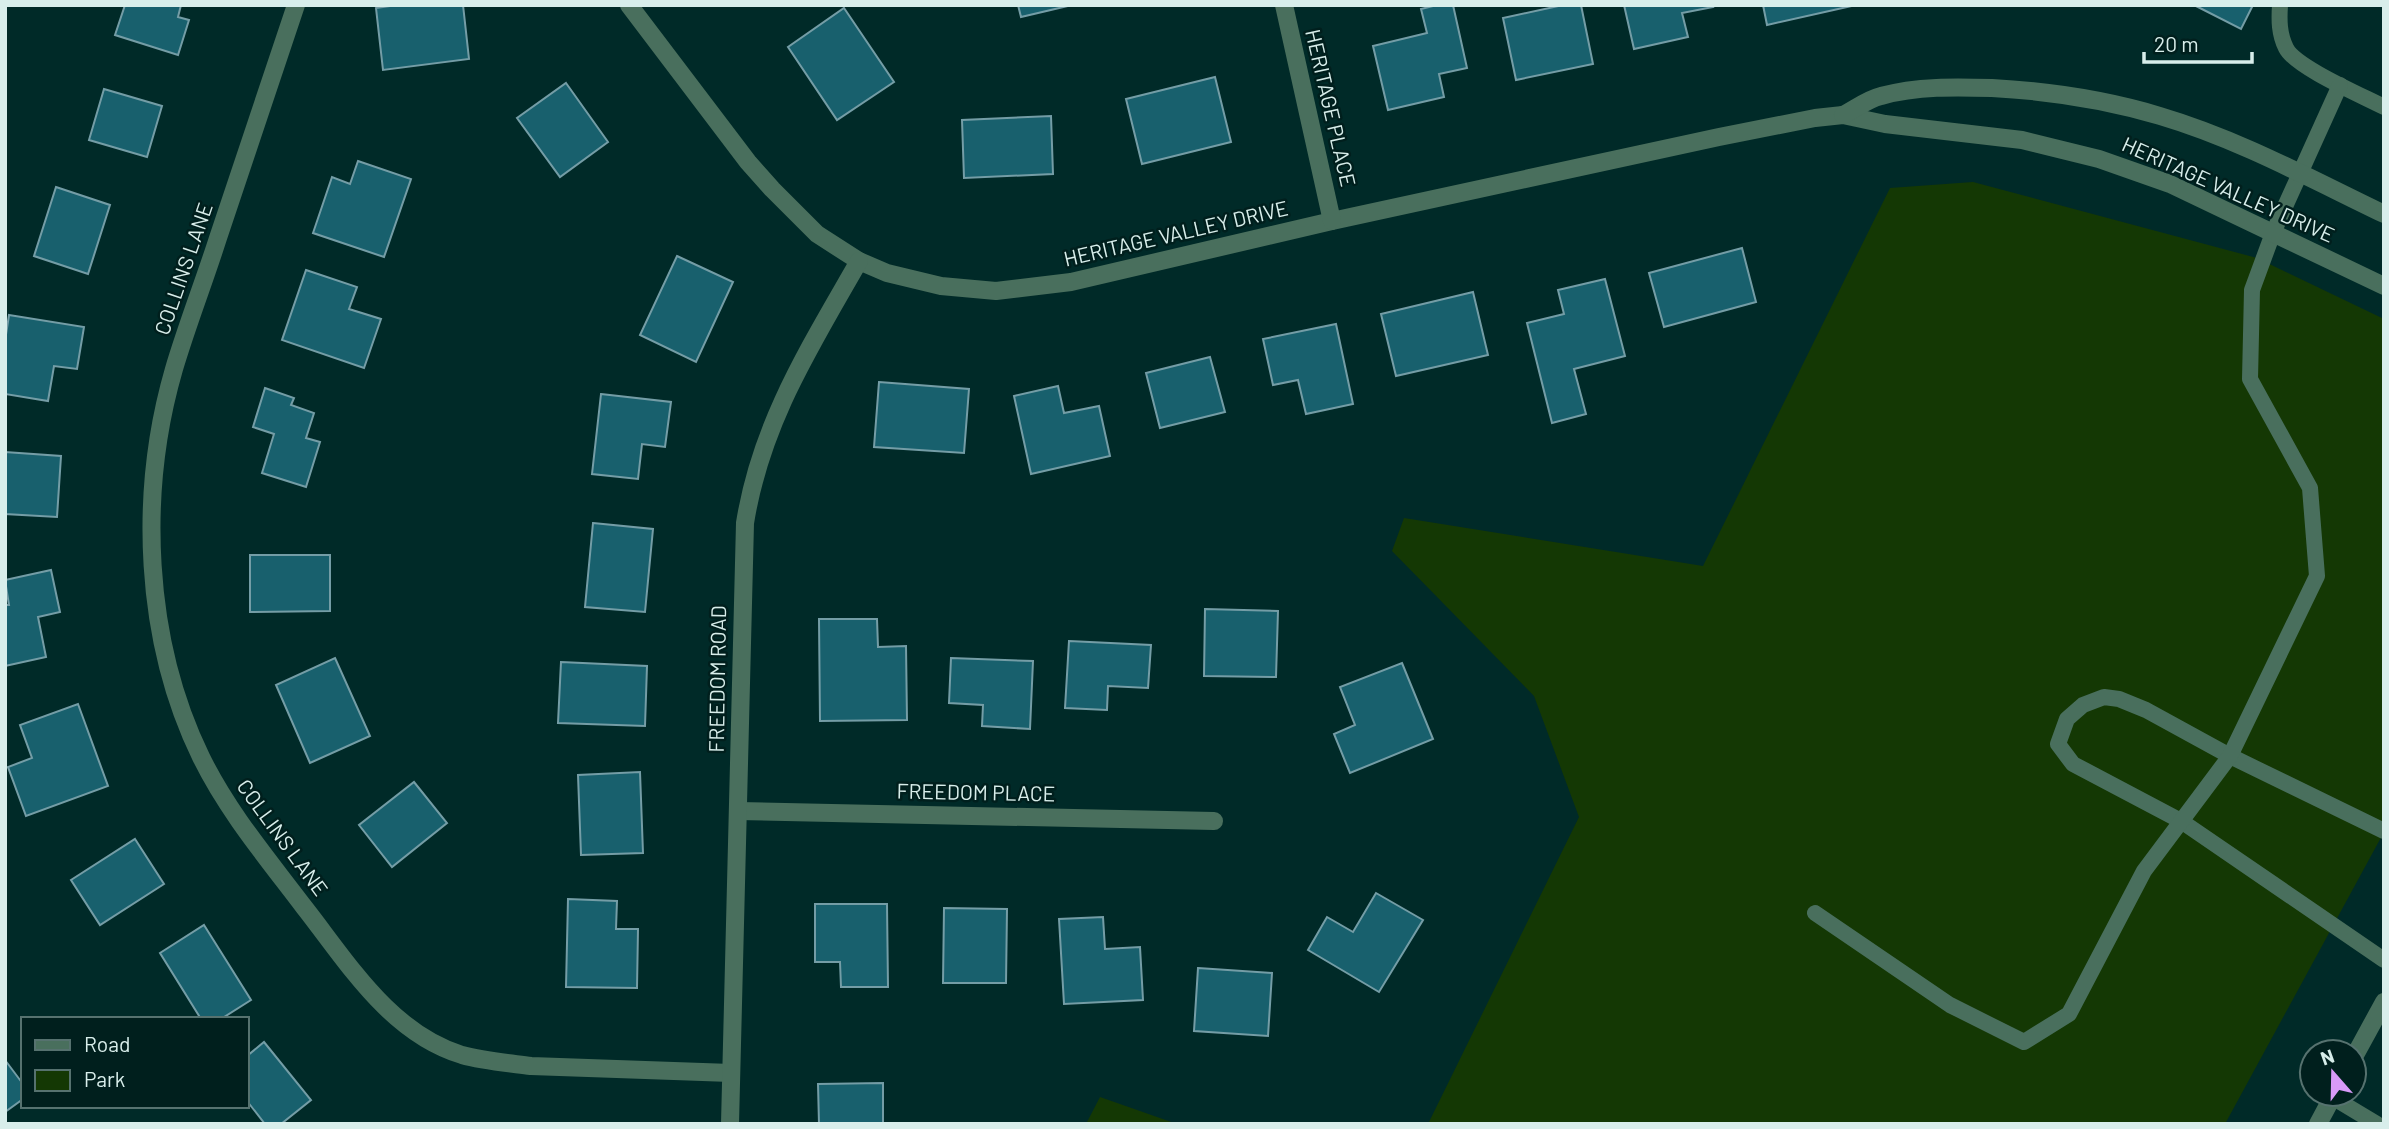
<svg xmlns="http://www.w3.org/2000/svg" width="2389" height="1129" font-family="Barlow,sans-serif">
<rect width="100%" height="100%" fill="#002a28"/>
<g fill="#143804">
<path d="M1973 182 2257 258 2384 319V832L2225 1124H1428L1579 817 1534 696 1392 551 1404 518 1703 566 1890 188Z"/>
<path d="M1100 1097 1177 1124H1086Z"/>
</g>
<g fill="#18606d" stroke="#749da6" stroke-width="2">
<path d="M125 5H181L178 17 189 20 178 55 115 35Z"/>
<path d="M397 5H463L469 59 383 70 376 8Z"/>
<path d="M1018 5H1072L1021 17Z"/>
<path d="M1437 5H1453L1467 68 1439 74 1444 97 1388 110 1373 46 1427 33 1421 9Z"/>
<path d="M1563 5H1581L1593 64 1516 80 1503 18Z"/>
<path d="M1624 5H1712L1713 7 1682 13 1688 37 1634 49Z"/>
<path d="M1763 5H1856L1767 25Z"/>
<path d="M2194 5H2253L2241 29Z"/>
<path d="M844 8 894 82 837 120 788 47Z"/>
<path d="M1215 77 1231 142 1142 164 1126 99Z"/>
<path d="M566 83 608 142 560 177 517 118Z"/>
<path d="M104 89 162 106 147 157 89 140Z"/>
<path d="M1051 116 1053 174 964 178 962 120Z"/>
<path d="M358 161 411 179 384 257 313 233 332 177 350 184Z"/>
<path d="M56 187 110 205 88 274 34 256Z"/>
<path d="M1742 248 1756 302 1664 327 1649 273Z"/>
<path d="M677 256 733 282 696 362 640 335Z"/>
<path d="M306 270 357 287 349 309 381 319 364 368 282 340Z"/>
<path d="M1605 279 1625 356 1574 369 1586 414 1552 423 1527 323 1564 314 1558 290Z"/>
<path d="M1473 292 1488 355 1396 376 1381 314Z"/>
<path d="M9 315 84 327 77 369 54 366 48 401 5 394V341Z"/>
<path d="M1336 324 1353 404 1306 414 1298 380 1273 385 1263 339Z"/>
<path d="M1210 357 1225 412 1160 428 1146 373Z"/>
<path d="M879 382 969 389 964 453 874 447Z"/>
<path d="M1058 386 1064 413 1099 406 1110 456 1031 474 1014 396Z"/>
<path d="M265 388 294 398 291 405 314 413 306 438 320 442 306 487 262 473 274 434 253 427Z"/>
<path d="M601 394 671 402 665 447 642 444 638 479 592 474Z"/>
<path d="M5 452 61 456 57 517 5 514Z"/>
<path d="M593 523 653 529 645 612 585 607Z"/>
<path d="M250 555H330V611L250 612Z"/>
<path d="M51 570 60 612 38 617 46 657 5 666V605H9L5 580Z"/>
<path d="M1205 609 1278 611 1276 677 1204 676Z"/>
<path d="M819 619H877L878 647 906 646 907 720 820 721Z"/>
<path d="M1069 641 1151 645 1148 688 1108 686 1107 710 1065 708Z"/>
<path d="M335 658 370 736 310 763 276 685Z"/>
<path d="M951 658 1033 661 1030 729 982 726 983 705 949 703Z"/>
<path d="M561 662 647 666 645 726 558 723Z"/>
<path d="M1402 663 1433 739 1350 773 1334 734 1355 725 1340 687Z"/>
<path d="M78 704 108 786 26 816 8 767 32 758 20 725Z"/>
<path d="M640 772 643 853 581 855 578 775Z"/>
<path d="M414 782 447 823 392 867 359 825Z"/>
<path d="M135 839 164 884 100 925 71 880Z"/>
<path d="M1376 893 1423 920 1379 992 1308 950 1327 917 1353 932Z"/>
<path d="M568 899 617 901 616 929H638L637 988 566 987Z"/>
<path d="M815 904H887L888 987H841L840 962H815Z"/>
<path d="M944 908 1007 909 1006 983H943Z"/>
<path d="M1103 917 1105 949 1140 947 1143 1000 1064 1004 1059 919Z"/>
<path d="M204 925 251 1000 221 1019H201L160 953Z"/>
<path d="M1198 968 1272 973 1268 1036 1194 1031Z"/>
<path d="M264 1042 311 1100 281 1124H265L247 1101V1056Z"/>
<path d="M5 1060 23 1084V1099L5 1112Z"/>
<path d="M883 1083V1124H819L818 1084Z"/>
</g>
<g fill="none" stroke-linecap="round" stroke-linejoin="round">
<g stroke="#496f5d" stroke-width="16">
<path d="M2280 5C2279 20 2279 34 2286 48 2295 67 2363 96 2384 107"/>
<path d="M2384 831 2230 756 2146 710 2119 699 2104 697 2083 705 2067 719 2058 744 2073 764 2181 821 2384 960"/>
<path d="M1815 913 1950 1005 2024 1042 2069 1014 2144 871 2230 756 2317 576 2310 488 2250 379 2252 290 2273 233 2340 85"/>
<path d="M2332 1097 2377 1124"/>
</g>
<g stroke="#496f5d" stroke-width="18">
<path d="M296 5C270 83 244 160 218 238 204 282 187 325 174 369 138 493 144 640 201 757 228 812 267 858 304 907 348 963 390 1033 462 1055 484 1061 508 1063 531 1066L731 1073"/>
<path d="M629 5 748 162 772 189 817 234 859 261 887 273 941 286 996 291 1071 282 1332 221 1719 137 1815 118 1843 115 1885 124 2022 140 2099 159 2170 184 2384 286"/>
<path d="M1284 5 1332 221"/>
<path d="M1843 115C1855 109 1868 99 1881 96 1917 86 1956 87 1992 88 2047 91 2107 100 2160 116 2238 139 2311 179 2384 214"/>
<path d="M738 811 1214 821"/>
<path d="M730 1124 745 523C761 423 810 347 859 261"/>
</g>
<g stroke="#496f5d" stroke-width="18">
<path d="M2354 1057 2384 1002"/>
<path d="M2318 1124 2334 1094"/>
</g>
</g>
<g text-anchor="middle" stroke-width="5" stroke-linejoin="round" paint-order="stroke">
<g font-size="21" fill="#d8eeeb" stroke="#001f1d">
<text transform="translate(1330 108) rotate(77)" y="7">HERITAGE PLACE</text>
<text transform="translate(2228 190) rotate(24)" y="7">HERITAGE VALLEY DRIVE</text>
<text transform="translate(1176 234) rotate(-13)" y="7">HERITAGE VALLEY DRIVE</text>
<text transform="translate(184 269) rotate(-71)" y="7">COLLINS LANE</text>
<text transform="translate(718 679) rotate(-89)" y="7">FREEDOM ROAD</text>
<text transform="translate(976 793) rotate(1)" y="7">FREEDOM PLACE</text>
<text transform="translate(282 838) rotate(54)" y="7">COLLINS LANE</text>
</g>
</g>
<rect width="2389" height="1129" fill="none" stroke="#d8eeeb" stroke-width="14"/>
<rect x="21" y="1017" width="228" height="91" fill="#001f1d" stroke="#56726f" stroke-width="2"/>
<rect x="35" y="1040" width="35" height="10" fill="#496f5d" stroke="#56726f" stroke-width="2"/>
<text x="84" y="1052" font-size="21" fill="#d8eeeb">Road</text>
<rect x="35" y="1070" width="35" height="21" fill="#143804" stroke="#56726f" stroke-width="2"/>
<text x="84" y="1087" font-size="21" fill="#d8eeeb">Park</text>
<g transform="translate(2333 1073) rotate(340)"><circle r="33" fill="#001f1d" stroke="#56726f" stroke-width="2"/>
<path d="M0-5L12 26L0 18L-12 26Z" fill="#d89af8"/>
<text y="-10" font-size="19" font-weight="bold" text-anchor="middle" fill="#d8eeeb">N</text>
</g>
<path d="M2144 52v10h108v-10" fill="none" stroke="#d8eeeb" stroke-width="3.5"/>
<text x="2154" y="52" font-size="21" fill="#d8eeeb" stroke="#001f1d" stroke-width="5" paint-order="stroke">20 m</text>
</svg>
